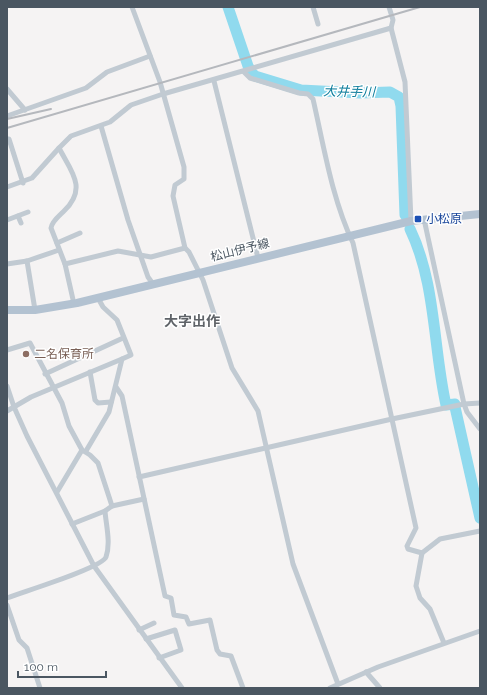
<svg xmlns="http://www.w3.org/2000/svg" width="487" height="695" font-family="Raleway,'Noto Sans JP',sans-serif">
<rect width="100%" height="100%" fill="#f5f3f3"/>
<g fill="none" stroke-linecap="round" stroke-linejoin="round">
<g stroke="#90daee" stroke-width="11">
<path d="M228 7 248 66 252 73 255 76 301 90 360 93 390 92 399 97 401 106 405 215"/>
<path d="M410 229C436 283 433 347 446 405L455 404"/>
<path d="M455 407 480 518"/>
</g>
<g stroke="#c1cad2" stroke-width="5">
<path d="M132 7 160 82 184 167V179L175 185 173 196 185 248 189 252 203 280 232 368 258 411 293 564 338 684"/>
<path d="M313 7 318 24"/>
<path d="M389 7 393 20 391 28 405 82 411 221"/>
<path d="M244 72 250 78 299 93 308 94 313 99C324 147 332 199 353 243L416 528 407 546 408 549 422 553 416 586 420 598 430 609 444 643"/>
<path d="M214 81 258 258"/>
<path d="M7 89 25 110"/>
<path d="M7 116 86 88 107 72 150 56"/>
<path d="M101 126 128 220 148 277 153 284"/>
<path d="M7 139H9L23 183"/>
<path d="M59 148C71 171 88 188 64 211 59 216 52 221 51 228L65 264 74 304"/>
<path d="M7 187 32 178 59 148 71 136 110 122 131 105 163 94 391 28"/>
<path d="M18 216 21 223"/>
<path d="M424 219 464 404 467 412 480 429"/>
<path d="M7 220 28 212"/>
<path d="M57 243 80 233"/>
<path d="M27 261 35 310"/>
<path d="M7 264 27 261 59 250"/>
<path d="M65 264 118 251 151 257 185 248"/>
<path d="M7 350 30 343 62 403 69 426 82 450 90 455 98 463 112 506"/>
<path d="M90 372 95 400 98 403 111 402"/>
<path d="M45 374 123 338"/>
<path d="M7 386 14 407 27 436 94 566 182 688"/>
<path d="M116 387 122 396 165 596 171 598 174 615 186 617 189 624 210 620 217 650 220 654 231 656 243 688"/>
<path d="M7 411 31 397 122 359"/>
<path d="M86 451 109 412 122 359 131 355 117 320 103 307 98 298"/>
<path d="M139 477 392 419 464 404 480 403"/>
<path d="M57 492 82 450"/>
<path d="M72 524 105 511"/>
<path d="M422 553 440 539 480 531"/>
<path d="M7 598C22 592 102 568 106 557 111 543 106 525 105 511L112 506 144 499"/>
<path d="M7 605 19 640 27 648 40 688"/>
<path d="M139 630 154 623"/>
<path d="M146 639 175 630 181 650 159 658"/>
<path d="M366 672 380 688"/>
<path d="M330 688 378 667 480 631"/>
</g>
<path stroke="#b3c2d1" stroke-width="8" d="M7 310H35L77 303 411 221 480 214"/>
<g stroke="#b5b8bd" stroke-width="2">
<path d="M7 119 51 109"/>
<path d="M7 128 420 7"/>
</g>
</g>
<rect fill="#1a4fb4" stroke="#fff" stroke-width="1.5" x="414" y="215" width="8" height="8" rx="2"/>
<circle fill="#8d6e63" stroke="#fff" stroke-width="1.5" cx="26" cy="354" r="4"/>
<g text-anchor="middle" stroke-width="3" stroke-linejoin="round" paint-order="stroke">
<g font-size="12" fill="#164399" stroke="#fff" text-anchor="start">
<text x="426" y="223">小松原</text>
</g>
<g font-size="12" fill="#4a5661" stroke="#fff">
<text transform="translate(240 250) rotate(-14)" y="4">松山伊予線</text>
</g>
<g font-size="12" fill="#785e54" stroke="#fff" text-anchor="start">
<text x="34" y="358">二名保育所</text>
</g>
<g font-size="13" font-style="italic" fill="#0c7c9b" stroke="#fff">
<text transform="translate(349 91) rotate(1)" y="5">大井手川</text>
</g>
<g font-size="14" font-weight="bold" fill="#5f6368" stroke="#fff">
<text x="192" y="326">大字出作</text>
</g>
</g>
<rect width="487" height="695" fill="none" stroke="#4a5661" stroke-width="16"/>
<path d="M18 671v6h88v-6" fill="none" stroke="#4a5661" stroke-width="2"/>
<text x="24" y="671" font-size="12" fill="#4a5661" stroke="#ffffff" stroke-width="3" paint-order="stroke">100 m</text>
</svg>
